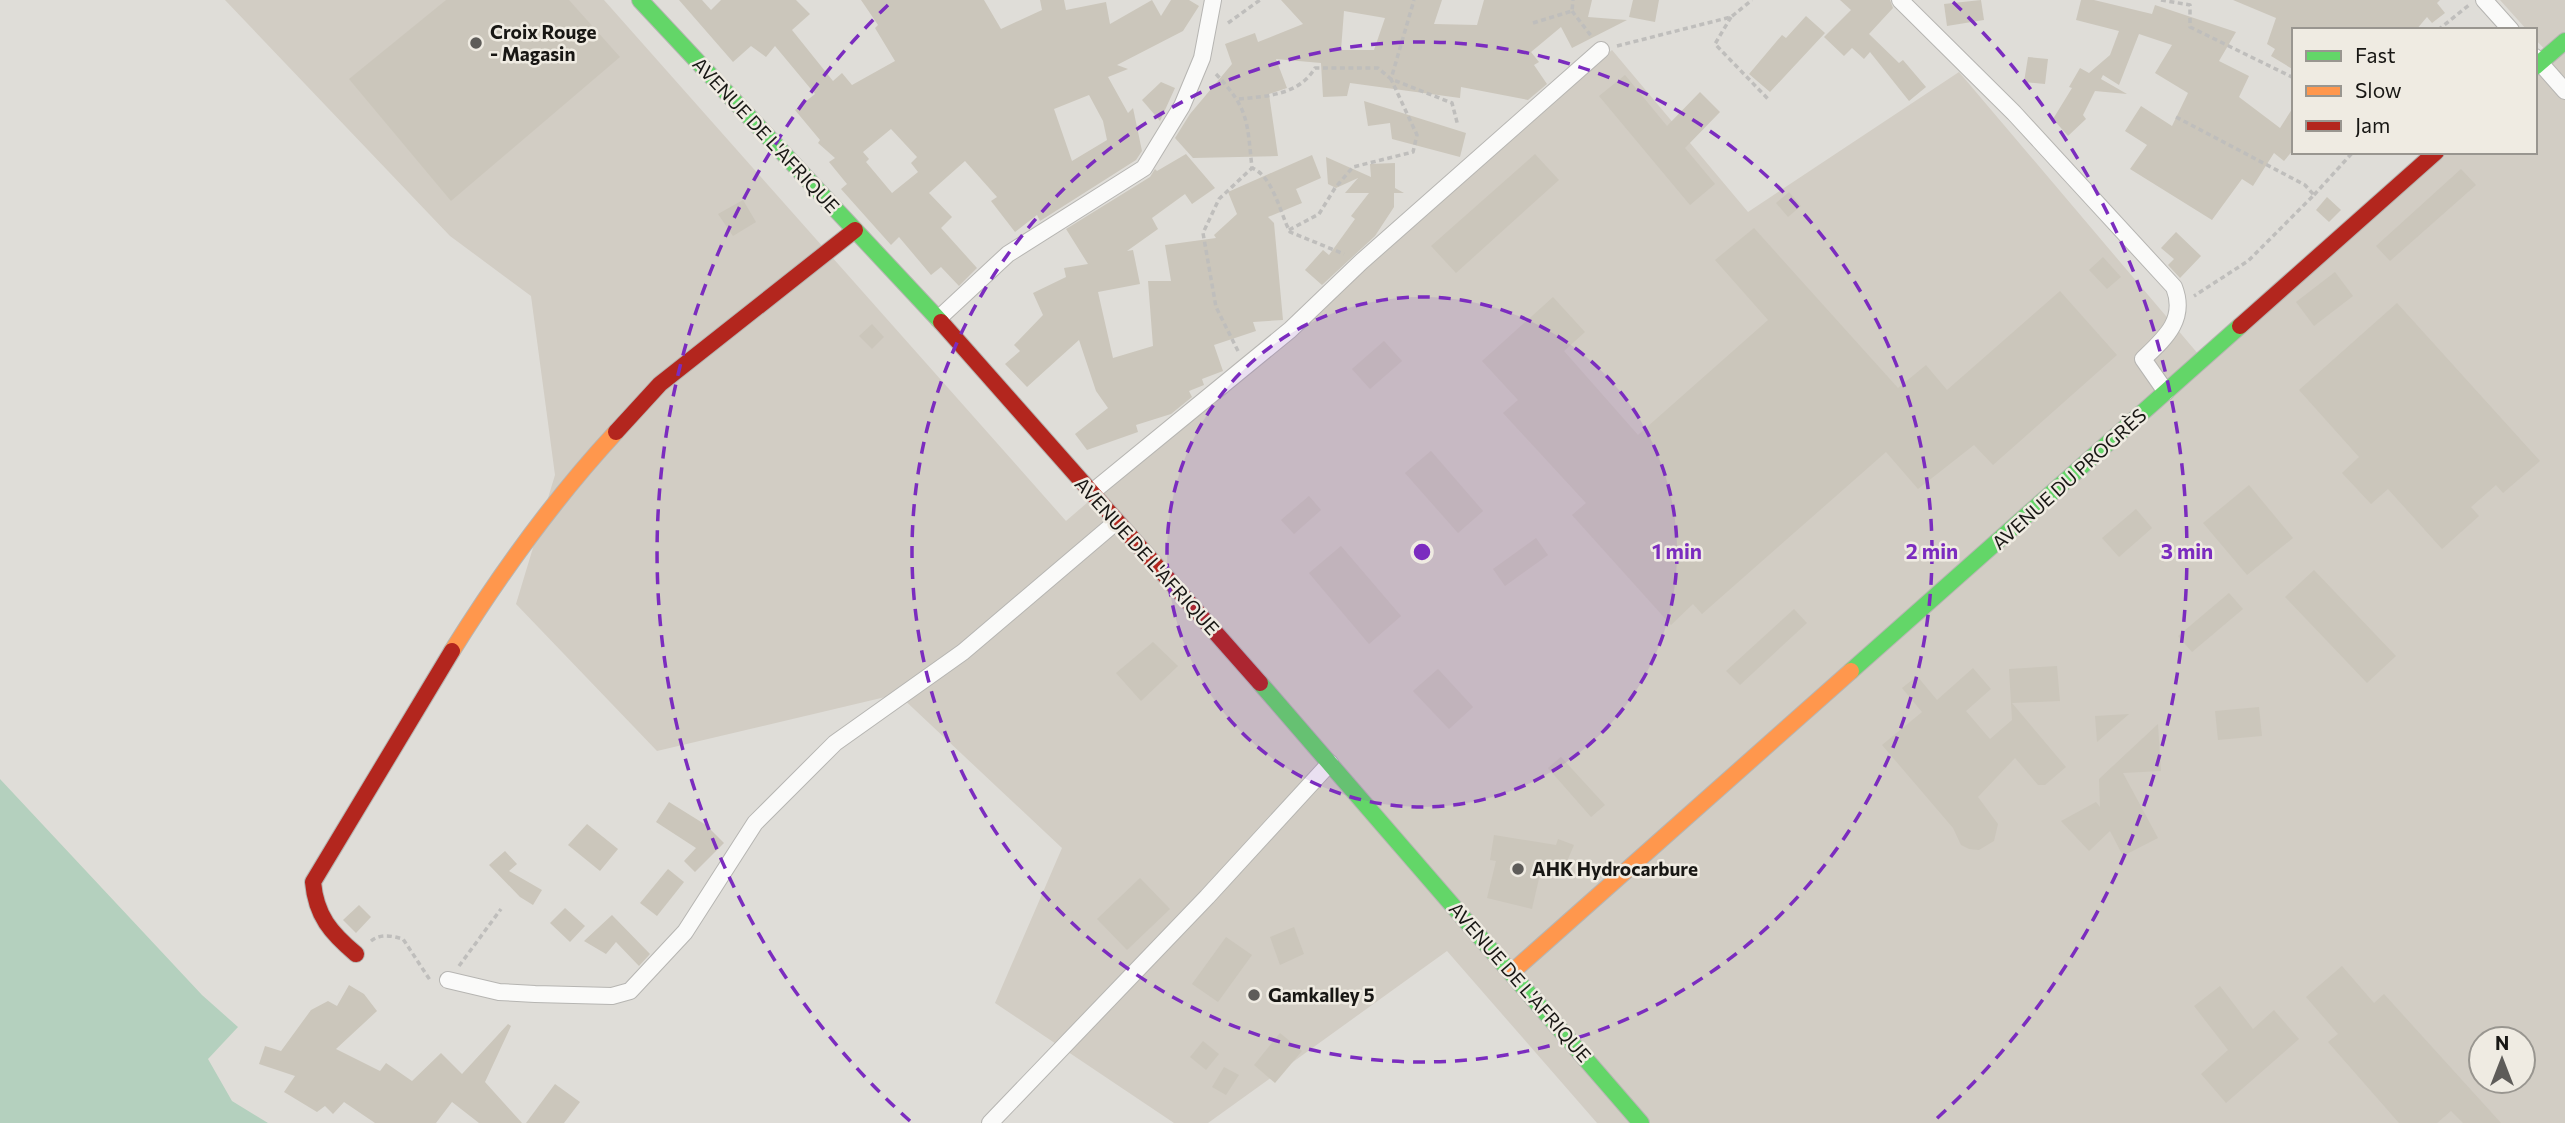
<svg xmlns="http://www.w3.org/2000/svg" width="2565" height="1123" font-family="Commissioner,sans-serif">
<rect width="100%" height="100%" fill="#dfddd8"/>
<path fill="#d2cdc4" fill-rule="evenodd" d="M225 0H604L1066 521 1612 50 1748 212 1959 72 2199 355 2435 152H2535V66L2549 54 2535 39V30H2527L2500 0H2565V1123H1597L1447 951 1208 1123H1174L995 1003 1062 848 898 694 657 751 516 604 555 475 531 296 450 236ZM2481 1039H2523V1081H2481Z"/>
<path fill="#b4d0be" d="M0 779 202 995 238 1027 208 1059 232 1101 268 1123H0Z"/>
<g fill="#cbc6bb" fill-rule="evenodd">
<path d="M446 0H569L620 57 451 201 349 79Z"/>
<path d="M679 0H702L711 10 721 0H796L810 14 792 30 833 81 842 73 852 85 895 61 875 28 878 25 861 0H984L1001 29 1042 10 1040 0H1064L1066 10 1106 2 1110 24 1152 0 1161 16 1171 0H1189L1199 6 1183 31 1117 65 1128 69 1108 77 1128 113 1133 108 1142 151 1136 160 1040 221 1037 215 1015 232 991 201 997 197 965 161 929 193 952 217 941 228 977 268 959 286 941 267 931 275 899 237 891 245 841 189 847 184 829 162 835 158 818 143 820 140 795 110 815 94 775 46 766 57 751 46 733 62ZM1089 95 1103 121 1107 140 1072 161 1054 109ZM891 129 917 157 911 163 918 172 892 193 866 162 869 159 863 152Z"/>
<path d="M1281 0H1442L1434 24 1477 25 1484 0H1592L1588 17 1627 20 1572 48 1561 27 1531 52 1539 62 1534 65 1547 84 1528 100 1461 87 1460 98 1350 83 1347 96 1323 97 1321 63 1276 59 1287 88 1269 94 1278 156 1193 158 1175 138 1190 114 1232 64 1225 44 1255 33 1258 42 1303 24ZM1344 11 1385 18 1374 50H1341Z"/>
<path d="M1633 0H1659L1655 22 1629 17Z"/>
<path d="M1840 0H1890L1893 8 1869 34 1899 63 1903 60 1926 87 1909 101 1870 52 1864 59 1852 48 1844 56 1824 37 1851 10Z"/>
<path d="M1981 0 1984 20 1947 26 1944 4Z"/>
<path d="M2081 0H2094L2152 14 2155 5 2236 32 2219 61 2249 76 2239 97 2280 128 2294 106V149L2284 161 2274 153 2253 186 2242 179 2212 220 2130 169 2147 145 2125 131 2141 106 2172 126 2188 93 2155 73 2172 45 2139 34 2119 85 2103 75 2101 79 2127 94 2095 91 2083 115 2086 119 2068 136 2053 119 2072 88 2069 87 2080 68 2089 73 2110 55 2119 31 2076 20Z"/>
<path d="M2233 0H2440L2437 3 2445 13 2432 23 2427 17 2416 30H2294V70L2271 56 2275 49 2267 44 2276 18Z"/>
<path d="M1806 16 1825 33 1770 92 1749 74 1782 35 1786 38Z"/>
<path d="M2028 57 2048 59 2045 84 2024 82Z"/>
<path d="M1625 75 1667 126 1700 92 1720 112 1685 148 1715 184 1690 205 1599 96Z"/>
<path d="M1161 82 1175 88 1160 121 1142 100Z"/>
<path d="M1364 101 1466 133 1460 157 1392 139 1390 123 1368 126Z"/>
<path d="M1186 154 1215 188 1192 204 1185 194 1152 218 1158 229 1127 251 1133 250 1140 284 1098 292 1113 358 1153 346 1148 281H1171L1165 245 1216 238 1214 235 1237 214 1228 192 1312 155 1321 178 1296 189 1302 203 1268 217 1274 223 1283 320 1253 322 1256 331 1214 345 1223 371 1202 379 1204 385 1189 391 1192 397 1171 414 1136 425 1138 432 1087 450 1075 434 1108 408 1096 391 1079 340 1027 387 1005 364 1020 351 1014 345 1043 315 1033 293 1066 277 1064 268 1088 264 1066 229 1150 177 1155 169 1157 171Z"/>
<path d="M1535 154 1559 180 1456 273 1431 246Z"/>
<path d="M1326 157 1371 177 1370 164 1395 163V188L1404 193H1394V207L1375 236 1322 285 1305 270 1323 250 1329 255 1355 219 1351 216 1369 193H1345L1358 178 1336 188 1328 184Z"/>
<path d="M2461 169 2476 185 2390 261 2376 246Z"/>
<path d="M1789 192 1801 206 1788 217 1776 203Z"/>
<path d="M2327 197 2341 210 2329 222 2316 210Z"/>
<path d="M743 200 756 222 733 236 718 214Z"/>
<path d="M1754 228 1898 388 1926 365 1947 390 2060 291 2117 355 1993 465 1974 445 1918 489 1886 452 1702 614 1693 604 1671 625 1572 515 1586 503 1503 413 1518 400 1482 361 1553 297 1585 332 1564 351 1638 435 1768 320 1715 260Z"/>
<path d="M2176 232 2201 256 2180 278 2168 265 2174 259 2161 248Z"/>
<path d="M2103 257 2121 277 2107 289 2089 270Z"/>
<path d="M2335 272 2353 296 2314 326 2296 302Z"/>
<path d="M2397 303 2540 461 2503 493 2496 485 2471 507 2479 516 2442 549 2388 489 2371 504 2342 473 2359 457 2299 390Z"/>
<path d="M872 324 884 337 872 349 859 336Z"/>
<path d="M1384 341 1402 361 1370 389 1352 369Z"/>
<path d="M1431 451 1483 511 1458 533 1405 473Z"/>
<path d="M2249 485 2293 538 2247 575 2203 523Z"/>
<path d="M1309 496 1321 510 1294 534 1281 520Z"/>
<path d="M2136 509 2152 528 2119 557 2102 538Z"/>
<path d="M1536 538 1548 555 1505 586 1493 569Z"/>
<path d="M1341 546 1401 616 1369 644 1309 573Z"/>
<path d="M2314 570 2396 656 2367 683 2285 597Z"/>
<path d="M2229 593 2243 609 2192 652 2178 636Z"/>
<path d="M1794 609 1807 623 1740 685 1726 671Z"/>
<path d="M1153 642 1178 666 1141 701 1116 673Z"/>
<path d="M2057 666 2060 701 2012 703 2066 767 2045 785H2038L2015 758 1978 797 1998 824 1994 841 1979 850 1969 849 1961 845 1953 828 1882 745 1922 712 1902 688 1917 676 1937 700 1973 668 1991 689 1966 711 1990 739 2012 720 2009 669Z"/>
<path d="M1438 669 1473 707 1449 729 1413 691Z"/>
<path d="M2259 707 2262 736 2218 740 2215 711Z"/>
<path d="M2129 714 2097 742 2095 716Z"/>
<path d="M2158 724 2161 771 2123 773 2158 838 2123 856 2110 831 2089 851 2061 821 2096 802 2100 807 2099 779Z"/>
<path d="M1561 757 1605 805 1591 817 1548 768Z"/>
<path d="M669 802 706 825 724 843 695 872 684 861 696 848 656 822Z"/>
<path d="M587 824 618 849 600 871 568 845Z"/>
<path d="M1494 835 1556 845 1558 839 1574 845 1560 878 1541 870 1532 909 1487 898 1496 861 1490 860Z"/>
<path d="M505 851 517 864 509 871 542 890 533 905 520 897 489 865Z"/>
<path d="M668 869 684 882 657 916 640 903Z"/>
<path d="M1140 878 1170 909 1127 950 1097 919Z"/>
<path d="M359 905 371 917 356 933 343 920Z"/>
<path d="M565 908 585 926 570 942 550 923Z"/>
<path d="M612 915 650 954 639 966 616 942 606 954 584 941Z"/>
<path d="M1294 927 1304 954 1280 965 1270 937Z"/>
<path d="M1226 937 1252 955 1218 1002 1192 984Z"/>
<path d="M2342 966 2374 1003 2384 994 2501 1123H2463L2451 1111 2437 1123H2399L2328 1042 2338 1034 2306 997Z"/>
<path d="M349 985 364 994 377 1011 336 1049 380 1071 386 1063 412 1081 441 1053 462 1074 508 1024 511 1026 485 1082 522 1123H479L452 1102 436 1123H375L344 1102 333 1114 325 1106 317 1112 284 1092 295 1076 259 1064 265 1046 281 1051 311 1010 328 1001 337 1006Z"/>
<path d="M2220 986 2253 1029 2274 1010 2299 1039 2226 1103 2201 1074 2228 1050 2194 1006Z"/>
<path d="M1280 1033 1302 1051 1275 1083 1254 1065Z"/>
<path d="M1203 1041 1219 1054 1206 1070 1190 1057Z"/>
<path d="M1224 1067 1239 1075 1226 1095 1212 1087Z"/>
<path d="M555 1084 580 1102 564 1123H526Z"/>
</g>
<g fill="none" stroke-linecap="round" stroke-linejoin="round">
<g stroke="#b6b5b2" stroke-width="18">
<g id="street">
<path d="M1900 0 2014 113 2174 287C2187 320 2164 339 2143 359L2166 392"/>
<path d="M2484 0 2511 30"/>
<path d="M2535 57 2565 91"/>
<path d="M938 319 1008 254 1144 168 1182 106 1202 58 1213 0"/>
<path d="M1091 493 1290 330 1361 262 1601 50"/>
<path d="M448 980 499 992 535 994 612 996 630 991 685 932 755 823 835 743 963 652 1116 522"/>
<path d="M990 1123 1207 897 1330 763"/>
</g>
</g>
<g stroke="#b6b5b2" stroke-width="18">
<g id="fast">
<path d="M640 0 941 322"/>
<path d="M2535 67 2565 41"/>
<path d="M1851 671 2240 326"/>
<path d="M1260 683 1641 1123"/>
</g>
</g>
<g stroke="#b6b5b2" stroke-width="18">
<g id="slow">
<path d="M452 651C500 574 554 499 616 432"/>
<path d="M1512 972 1851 671"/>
</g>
</g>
<g stroke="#b6b5b2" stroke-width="18">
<g id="jam">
<path d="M941 322 1260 683"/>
<path d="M2240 326 2436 152"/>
<path d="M616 432 660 384 855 230"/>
<path d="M356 954C331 933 316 916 313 882L452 651"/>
</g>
</g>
<g stroke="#bfbebc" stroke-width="3.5" stroke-dasharray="5 3.5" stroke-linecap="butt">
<path d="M2161 0 2190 5V27L2294 78"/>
<path d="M1572 11 1592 37"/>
<path d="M1731 17 1715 44 1769 100"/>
<path d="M1228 23 1260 0"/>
<path d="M1533 23 1572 11 1573 0"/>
<path d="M2438 30 2469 5"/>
<path d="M1617 46 1731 17 1752 0"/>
<path d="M1216 74C1249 109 1247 121 1252 168 1273 176 1280 213 1290 232L1344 254"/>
<path d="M1239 99C1268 96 1299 95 1315 68H1378L1391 79 1452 103 1458 126"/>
<path d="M2176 117 2305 185 2314 195 2248 261 2194 296"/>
<path d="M2314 195 2353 152"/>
<path d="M1289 230 1319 214 1335 188 1353 167 1413 152 1417 135 1391 79 1414 0"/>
<path d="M1238 351 1216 307 1203 233 1219 199 1252 168"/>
<path d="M371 941C381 933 392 936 403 939L430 980"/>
<path d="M459 966 501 909"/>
</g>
<use href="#street" stroke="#fafaf9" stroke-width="16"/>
<use href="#fast" stroke="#63d668" stroke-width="16"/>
<use href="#slow" stroke="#ff974d" stroke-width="16"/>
<use href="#jam" stroke="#b3261e" stroke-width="16"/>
</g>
<circle cx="1422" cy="552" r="255" fill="#7b2cbf" fill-opacity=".12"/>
<g fill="none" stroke="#7b2cbf" stroke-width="3.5" stroke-dasharray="12 9">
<circle cx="1422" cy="552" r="255"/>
<circle cx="1422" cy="552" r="510"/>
<path d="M910 1121A765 765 0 0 1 891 2M1953 2A765 765 0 0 1 1934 1121"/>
</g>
<g fill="#5e5c59" stroke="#efebe2" stroke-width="2.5">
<circle cx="476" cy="43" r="7"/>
<circle cx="1518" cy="869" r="7"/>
<circle cx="1254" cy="995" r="7"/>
</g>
<g text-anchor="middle" stroke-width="5" stroke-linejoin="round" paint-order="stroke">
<g font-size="19" font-weight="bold" fill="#181714" stroke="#efebe2" text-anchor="start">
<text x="490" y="39">Croix Rouge<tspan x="490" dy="22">- Magasin</tspan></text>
<text x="1532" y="876">AHK Hydrocarbure</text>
<text x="1268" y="1002">Gamkalley 5</text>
</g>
<g font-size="19" fill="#181714" stroke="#efebe2">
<text transform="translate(766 135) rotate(47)" y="7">AVENUE DE L'AFRIQUE</text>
<text transform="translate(2069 479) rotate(-42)" y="7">AVENUE DU PROGRÈS</text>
<text transform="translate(1147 556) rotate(48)" y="7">AVENUE DE L'AFRIQUE</text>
<text transform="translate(1520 982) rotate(49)" y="7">AVENUE DE L'AFRIQUE</text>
</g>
</g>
<circle cx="1422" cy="552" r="10" fill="#7b2cbf" stroke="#efebe2" stroke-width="3.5"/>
<g font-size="21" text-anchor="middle" font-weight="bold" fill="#7b2cbf" stroke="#efebe2" stroke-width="5" stroke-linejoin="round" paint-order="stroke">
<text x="1677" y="559">1 min</text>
<text x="1932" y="559">2 min</text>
<text x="2187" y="559">3 min</text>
</g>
<rect x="2292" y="28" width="245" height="126" fill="#efebe2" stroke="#999690" stroke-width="2"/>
<rect x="2306" y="51" width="35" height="10" fill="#63d668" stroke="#999690" stroke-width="2"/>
<text x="2355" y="63" font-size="21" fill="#181714">Fast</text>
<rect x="2306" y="86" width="35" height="10" fill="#ff974d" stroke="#999690" stroke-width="2"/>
<text x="2355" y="98" font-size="21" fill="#181714">Slow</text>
<rect x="2306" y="121" width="35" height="10" fill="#b3261e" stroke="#999690" stroke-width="2"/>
<text x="2355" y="133" font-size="21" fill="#181714">Jam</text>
<g transform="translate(2502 1060)"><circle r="33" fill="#efebe2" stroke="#999690" stroke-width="2"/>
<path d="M0-5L12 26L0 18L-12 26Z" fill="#5e5c59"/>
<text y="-10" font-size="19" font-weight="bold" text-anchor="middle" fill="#181714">N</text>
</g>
</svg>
